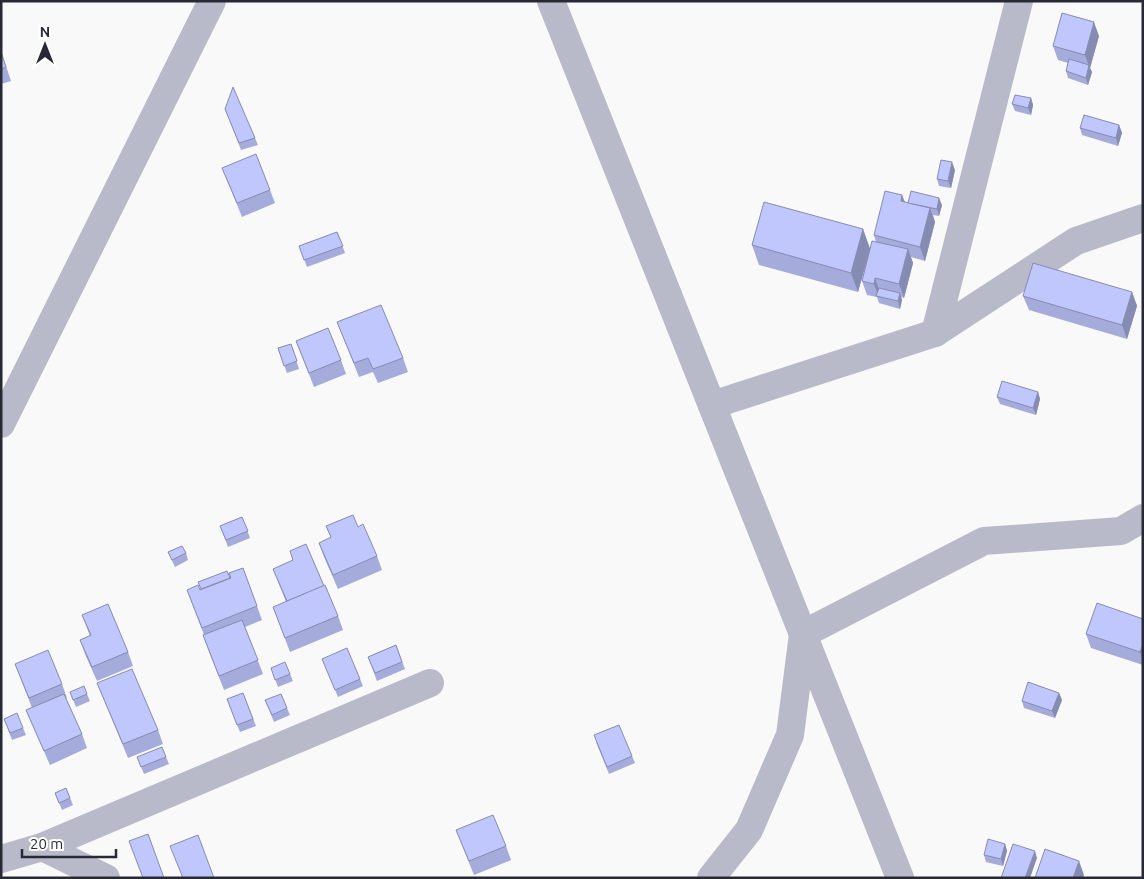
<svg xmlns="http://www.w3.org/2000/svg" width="1144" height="879" font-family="Ubuntu,sans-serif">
<rect width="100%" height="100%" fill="#f9f9f9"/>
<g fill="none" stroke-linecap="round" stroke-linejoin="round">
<g stroke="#b8bac9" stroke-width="28">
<path d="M551 1 900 878"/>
<path d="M935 333 1076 241 1143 218"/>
<path d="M712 405 935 333 1019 1"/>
<path d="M1 424 212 1"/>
<path d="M42 847 106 878"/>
<path d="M1 859 42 847 430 683"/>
<path d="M711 878 749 830 790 735 803 634 984 541 1121 531 1143 518"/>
</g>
</g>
<g fill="#a5abda">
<path d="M1099 36 1090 68 1092 72 1088 85 1068 78 1066 71 1068 63 1058 60 1053 46Z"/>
<path d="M1 51 11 81 1 84Z"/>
<path d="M1031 98 1033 105 1031 115 1015 111 1012 104Z"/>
<path d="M225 109 255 138 258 145 241 150Z"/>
<path d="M1119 125 1122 133 1118 146 1082 135 1080 128Z"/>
<path d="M222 168 270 190 275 203 242 217Z"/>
<path d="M955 170 951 188 939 186 937 179Z"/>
<path d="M902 195 905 202 942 205 939 216 933 215 935 222 925 261 911 257 913 263 904 298 901 297 902 300 900 309 879 303 877 297 867 295 862 281 866 263 858 292 759 265 752 245 863 229 870 249 876 242 874 235Z"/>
<path d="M337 232 345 253 307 267 299 246Z"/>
<path d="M1132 292 1137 306 1127 339 1029 310 1023 296Z"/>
<path d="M337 322 403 358 408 372 378 383 373 372 359 377Z"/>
<path d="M296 341 341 360 346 374 314 387Z"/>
<path d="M291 344 299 369 287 373 278 348Z"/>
<path d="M1038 392 1040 399 1036 415 1000 404 997 397Z"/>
<path d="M242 517 250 538 228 547 220 526Z"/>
<path d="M326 526 358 527 377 556 382 570 338 589 324 557 319 543 331 538Z"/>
<path d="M168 552 186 553 188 560 175 567Z"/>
<path d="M243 568 262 620 245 627 263 674 224 690 208 649 203 635H204L187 590H200L230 578Z"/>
<path d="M273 569 338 616 343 630 290 652 273 607 286 602Z"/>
<path d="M82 615 128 652 133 666 97 681 85 654 80 640 90 636Z"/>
<path d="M1143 619V665L1091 648 1086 634Z"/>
<path d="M396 645 405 669 377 681 368 657Z"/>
<path d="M15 664 62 684 67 698 66 699 82 734 87 748 50 765 32 724 26 710 32 708Z"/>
<path d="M325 666 360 679 363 686 338 697Z"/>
<path d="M271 668 290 674 293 681 278 687Z"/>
<path d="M97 683 158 730 163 744 128 758Z"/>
<path d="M70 692 87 694 90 701 76 707Z"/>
<path d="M243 693 256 726 240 732 227 699Z"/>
<path d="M1059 693 1062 700 1055 718 1024 708 1022 701Z"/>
<path d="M265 700 287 708 290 715 274 722Z"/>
<path d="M4 719 23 728 26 735 12 740Z"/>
<path d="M596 742 632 756 635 763 609 774Z"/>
<path d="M137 757H166L169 764 144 774Z"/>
<path d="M66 788 73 805 62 810 55 793Z"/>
<path d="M456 830 506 846 511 860 474 875Z"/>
<path d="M1005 844 1007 851 1003 866 986 862 984 855Z"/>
</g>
<g fill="#868bb1">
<path d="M1094 22 1099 36 1090 68 1092 72 1088 85 1086 78 1089 66 1085 55Z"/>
<path d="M1031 98 1033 105 1031 115 1028 108Z"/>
<path d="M1119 125 1122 133 1118 146 1116 138Z"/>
<path d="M952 162 955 170 951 188 948 181Z"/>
<path d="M902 195 907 209 901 201Z"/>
<path d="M939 198 942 205 939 216 937 209Z"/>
<path d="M930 208 935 222 925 261 920 247Z"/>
<path d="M863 229 870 249 858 292 851 273Z"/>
<path d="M908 249 913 263 904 298 899 284Z"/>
<path d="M875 278 880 292 879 298 874 284Z"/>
<path d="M1132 292 1137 306 1127 339 1122 325Z"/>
<path d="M900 293 902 300 900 309 898 301Z"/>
<path d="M1038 392 1040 399 1036 415 1033 408Z"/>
<path d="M1143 644V660L1140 652Z"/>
<path d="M1059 693 1062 700 1055 718 1052 711Z"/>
<path d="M1005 844 1007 851 1003 866 1001 859Z"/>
<path d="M1035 851 1037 858 1030 878H1025Z"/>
<path d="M1079 861 1084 875 1083 878H1073Z"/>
</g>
<g fill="#c0c7fd" stroke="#868bb1">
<path d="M1062 13 1094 22 1085 55 1053 46Z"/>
<path d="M1 52 6 67 1 69Z"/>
<path d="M1069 59 1089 65 1086 78 1066 71Z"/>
<path d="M233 87 255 138 239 143 225 109Z"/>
<path d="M1015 95 1031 98 1028 108 1012 104Z"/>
<path d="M1084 115 1119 125 1116 138 1080 128Z"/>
<path d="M256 154 270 190 237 203 222 168Z"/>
<path d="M941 160 952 162 948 181 937 179Z"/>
<path d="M885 191 902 195 901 201 930 208 920 247 874 235Z"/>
<path d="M911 191 939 198 937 209 908 203Z"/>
<path d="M764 202 863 229 851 273 752 245Z"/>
<path d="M337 232 343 246 304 260 299 246Z"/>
<path d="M872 241 908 249 899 284 875 278 874 284 862 281Z"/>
<path d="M1033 263 1132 292 1122 325 1023 296Z"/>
<path d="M879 288 900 293 898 301 876 296Z"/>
<path d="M381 305 403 358 373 369 368 358 354 363 337 322Z"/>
<path d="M328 328 341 360 309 373 296 341Z"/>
<path d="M291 344 297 361 284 366 278 348Z"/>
<path d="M1002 381 1038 392 1033 408 997 397Z"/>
<path d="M353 515 358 527 363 524 377 556 333 575 319 543 331 537 326 526Z"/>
<path d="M242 517 248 531 226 540 220 526Z"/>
<path d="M306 544 324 586 287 601 273 569 293 560 290 551Z"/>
<path d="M182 546 186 553 172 560 168 552Z"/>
<path d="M243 568 257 606 202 628 187 590 198 585 200 590 231 578 229 573Z"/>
<path d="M227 571 230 578 201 589 198 582Z"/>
<path d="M325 585 338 616 285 638 273 607Z"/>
<path d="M1097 603 1143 619V644L1140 652 1086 634Z"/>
<path d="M108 604 128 652 92 667 80 640 91 635 82 615Z"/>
<path d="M242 620 258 660 219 676 203 635Z"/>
<path d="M396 645 402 662 375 673 368 657Z"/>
<path d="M347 648 360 679 335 690 322 659Z"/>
<path d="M48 650 62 684 29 698 15 664Z"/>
<path d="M285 662 290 674 275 680 271 668Z"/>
<path d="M132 669 158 730 123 744 97 683Z"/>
<path d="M1028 682 1059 693 1052 711 1022 701Z"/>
<path d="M84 686 87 694 73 700 70 692Z"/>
<path d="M243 693 253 719 237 725 227 699Z"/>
<path d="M64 694 82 734 44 751 26 710Z"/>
<path d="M281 694 287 708 272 715 265 700Z"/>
<path d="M17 713 23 728 10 733 4 719Z"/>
<path d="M619 725 632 756 607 767 594 735Z"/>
<path d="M162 747 166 757 141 767 137 757Z"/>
<path d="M66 788 70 798 59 803 55 793Z"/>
<path d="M493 815 506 846 469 861 456 830Z"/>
<path d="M148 834 164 878H143L129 841Z"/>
<path d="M198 835 214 878H183L170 846Z"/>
<path d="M988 839 1005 844 1001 859 984 855Z"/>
<path d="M1013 844 1035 851 1025 878H1001Z"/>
<path d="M1045 849 1079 861 1073 878H1035Z"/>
</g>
<rect width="1144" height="879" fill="none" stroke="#272935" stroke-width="5"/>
<g transform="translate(45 45)" stroke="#ffffff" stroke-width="4" paint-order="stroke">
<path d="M0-4L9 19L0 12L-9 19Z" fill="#272935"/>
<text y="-8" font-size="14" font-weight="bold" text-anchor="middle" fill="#272935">N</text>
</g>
<path d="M22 849v8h94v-8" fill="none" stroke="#272935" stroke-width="2.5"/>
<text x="30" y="849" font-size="15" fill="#272935" stroke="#ffffff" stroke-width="4" paint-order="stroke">20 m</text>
</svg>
